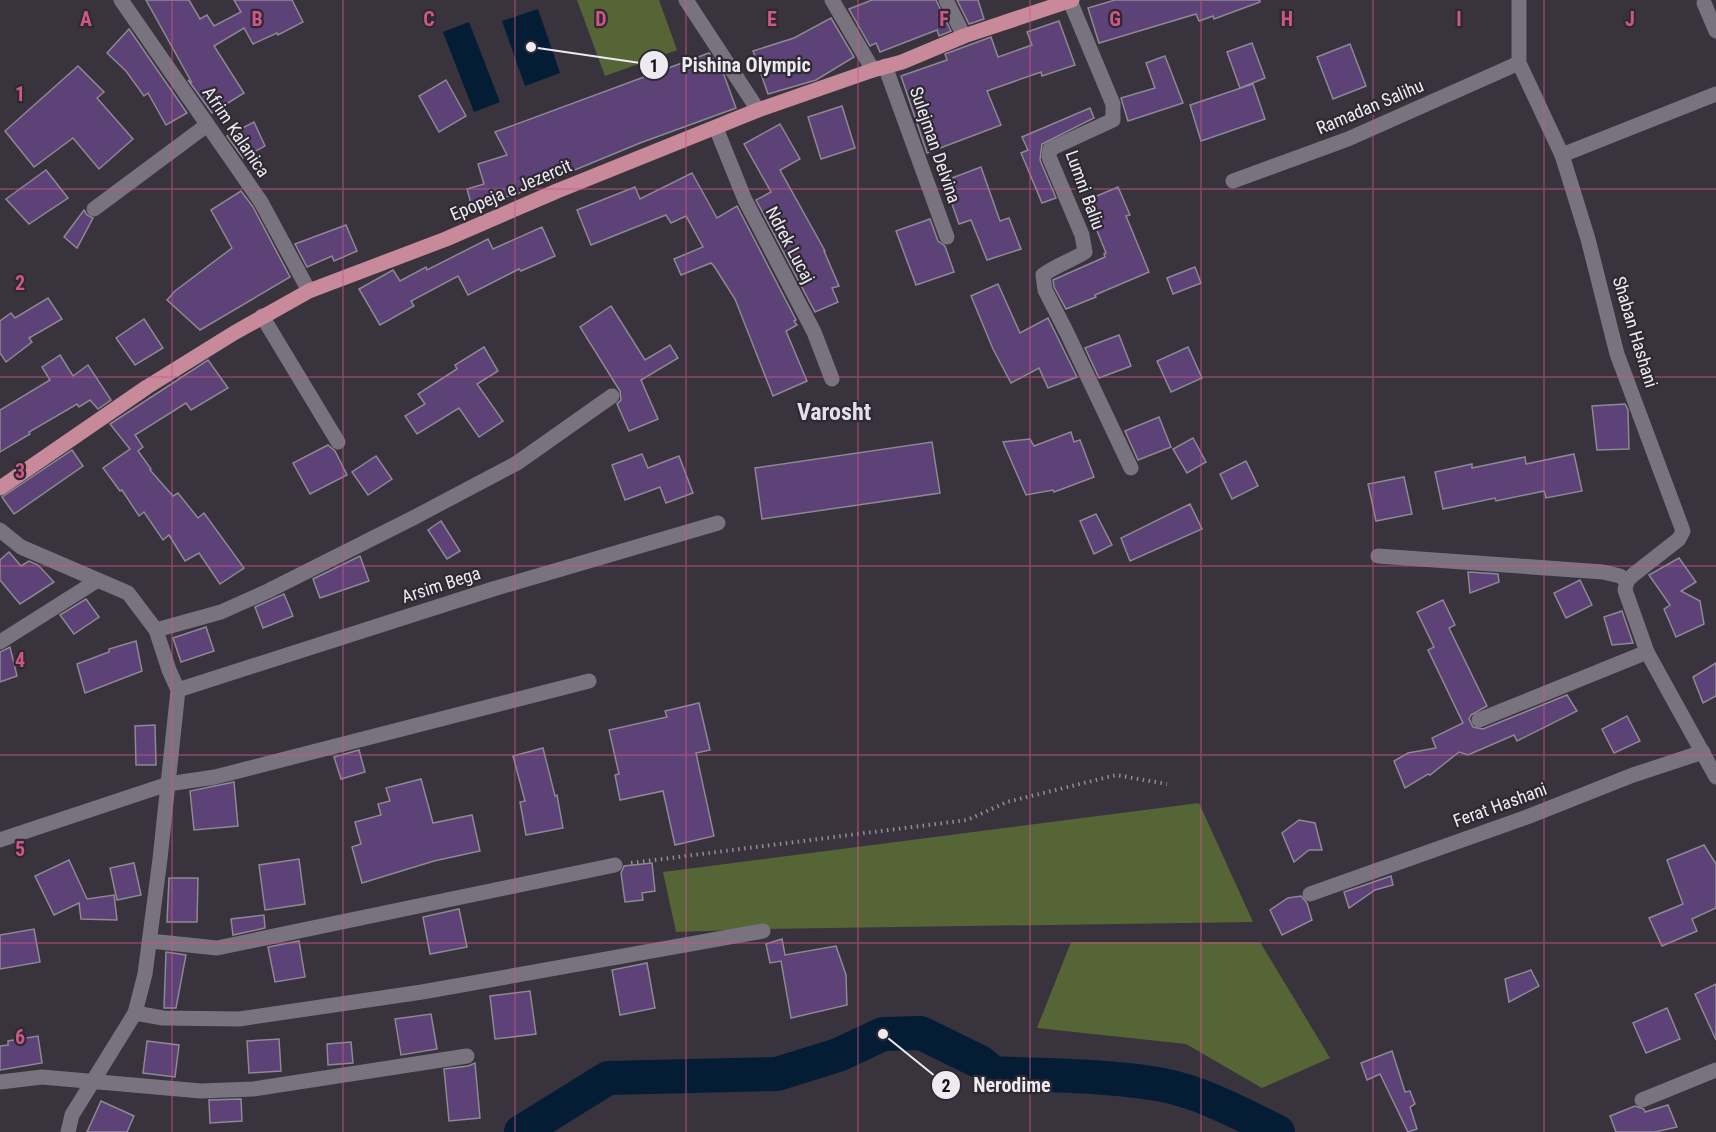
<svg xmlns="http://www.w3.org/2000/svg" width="1716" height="1132" font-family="'Roboto Condensed',sans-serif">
<rect width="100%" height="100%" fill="#38333d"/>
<g fill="#566535">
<path d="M577 0H659L677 50 605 76Z"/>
<path d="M1199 803 1253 922 762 929 676 932 663 872Z"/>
<path d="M1071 942H1260L1330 1058 1262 1088 1186 1044 1037 1028Z"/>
</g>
<g fill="#051d34">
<path d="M538 9 560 73 525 86 502 21Z"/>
<path d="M469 22 500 102 474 112 443 32Z"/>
</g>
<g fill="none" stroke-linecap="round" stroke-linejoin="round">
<path stroke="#051d34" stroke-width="34" d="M521 1132 608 1078 777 1074 838 1055 883 1034 921 1033 980 1062 994 1073C1050 1076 1108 1075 1163 1085 1203 1093 1241 1114 1278 1132"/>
</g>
<g fill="#5c4276" stroke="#8d8893" stroke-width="1.5">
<path d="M146 0H189L200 19 207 15 214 26 241 12 234 0H292L303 22 278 35 277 33 253 44 244 28 214 46 244 93 212 113 188 80 192 83Z"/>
<path d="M872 0H936L951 31 939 36 937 30 880 52 876 43 870 46 849 9Z"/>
<path d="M957 0H978L984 19 969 24Z"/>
<path d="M1115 0H1260V2L1214 19 1213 16 1199 21 1196 14 1099 43 1088 8Z"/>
<path d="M831 18 854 57 816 80 768 94 753 51 794 38Z"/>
<path d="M1059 21 1075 65 1042 76 1041 72 987 91 1001 125 927 153 901 76 947 60 945 54 991 37 998 57 1032 45 1027 32Z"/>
<path d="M129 29 187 113 166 125 148 93 144 96 126 71 107 53Z"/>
<path d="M1252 43 1265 78 1240 88 1227 52Z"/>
<path d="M1350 44 1366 86 1333 99 1317 57Z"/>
<path d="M709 53 724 75 736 108 640 143 519 193 472 207 467 189 484 184 478 164 507 155 495 132Z"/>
<path d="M1165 56 1183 103 1128 121 1121 98 1155 88 1146 63Z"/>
<path d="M78 66 104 92 97 98 133 139 99 169 73 138 34 167 5 131Z"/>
<path d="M446 80 466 116 439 132 419 96Z"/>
<path d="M1253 84 1265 119 1201 141 1190 105Z"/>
<path d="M842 106 855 148 821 159 808 117Z"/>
<path d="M1090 108 1094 118 1042 144 1040 160 1056 198 1042 203 1021 153 1028 150 1022 137Z"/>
<path d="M254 122 265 146 243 158 227 136Z"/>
<path d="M780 124 800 159 780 170 825 251H824L839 286 832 288 838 302 815 312 756 200 771 192 744 144Z"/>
<path d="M981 167 1000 221 1009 218 1021 249 987 260 971 220 959 224 944 181Z"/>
<path d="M46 170 68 198 29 224 6 199Z"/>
<path d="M692 173 717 218 737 206 796 320 794 321 797 325 786 331 807 381 773 396 735 299 714 266 711 263 681 275 674 259 703 247 686 216 671 223 666 215 591 245 577 210 635 187 640 199Z"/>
<path d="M1118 187 1130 215 1126 216 1149 272 1095 295 1096 297 1066 309 1054 287 1053 280 1105 257 1104 254 1106 253 1085 201Z"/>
<path d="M241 191 253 207 290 277 200 330 167 300 175 291 232 248 211 210Z"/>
<path d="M84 210 87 215 93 218 77 248 64 237Z"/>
<path d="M930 219 938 241 945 246 954 272 916 285 896 231Z"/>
<path d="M346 225 357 251 334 261 332 256 307 267 295 244Z"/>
<path d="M542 227 555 256 521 271 519 269 468 295 458 276 411 301 414 306 380 325 359 289 393 270 400 281 426 267 427 270 488 239 493 249Z"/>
<path d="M1195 267 1201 283 1173 294 1167 278Z"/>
<path d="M998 284 1020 333 1048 318 1077 377 1048 388 1039 368 1011 383 993 349 971 296Z"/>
<path d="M48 298 62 319 29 338 32 342 6 362 0 353V321L11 313 15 318Z"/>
<path d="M611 306 645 360 670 345 678 358 641 380 658 419 629 431 617 404 621 400 620 391 580 327Z"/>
<path d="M144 319 163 348 135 365 116 338Z"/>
<path d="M1119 335 1131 366 1099 378 1085 348Z"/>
<path d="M484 347 498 371 477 384 503 421 479 437 459 408 417 434 405 416 425 404 418 394 457 369 455 365Z"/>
<path d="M1188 347 1202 378 1171 392 1157 361Z"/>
<path d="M60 355 73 376 88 365 111 400 98 409 90 400 79 407 77 404 29 432 30 434 0 452V410L50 380 42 367Z"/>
<path d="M208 360 228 388 191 410 186 403 135 435 143 447 138 451 151 469 150 470 173 496 178 493 198 518 204 513 244 568 220 584 199 553 185 561 169 535 163 540 144 512 139 516 122 490 120 491 103 468 130 449 110 424Z"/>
<path d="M1625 404 1628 410 1629 449 1597 450 1592 406Z"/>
<path d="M1159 417 1171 447 1138 460 1125 431Z"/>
<path d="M1071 432 1074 442 1080 440 1094 477 1054 492 1053 490 1026 495 1003 442 1030 439 1034 446Z"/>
<path d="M1193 438 1206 462 1187 473 1173 449Z"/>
<path d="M932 442 940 493 762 519 755 468Z"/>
<path d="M328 445 335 451 347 475 310 494 293 463Z"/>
<path d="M72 450 83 466 14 514 2 497Z"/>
<path d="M642 454 648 468 679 456 693 493 666 503 660 487 625 500 612 465Z"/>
<path d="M1574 454 1582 491 1546 498 1544 491 1496 501 1495 498 1443 509 1435 472 1472 464V468L1525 457 1526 464Z"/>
<path d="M376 456 392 479 368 495 352 472Z"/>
<path d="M1246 461 1258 486 1232 499 1220 474Z"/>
<path d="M1404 477 1412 514 1376 521 1368 484Z"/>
<path d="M1190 504 1202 529 1130 561 1121 538Z"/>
<path d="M1096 514 1112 545 1094 554 1080 521Z"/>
<path d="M441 521 460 551 447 559 428 530Z"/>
<path d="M9 552 21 566 29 561 38 565 54 582 20 604 0 580V560Z"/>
<path d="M360 556 369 581 320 598 313 579Z"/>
<path d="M1679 558 1696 582 1681 591 1700 601 1704 624 1676 637 1664 609 1670 605 1649 575Z"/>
<path d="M1468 572 1498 574 1499 582 1470 593Z"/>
<path d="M1580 580 1592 605 1566 618 1554 593Z"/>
<path d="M284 594 293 616 263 628 255 607Z"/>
<path d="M86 599 99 617 74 634 60 615Z"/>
<path d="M1443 600 1455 625 1449 628 1487 706 1471 715 1469 719 1473 727 1483 729 1567 695 1577 711 1517 741 1514 735 1468 755 1459 752 1430 775 1428 774 1405 788 1394 761 1408 753 1436 748 1432 738 1463 723 1428 650 1434 647 1417 612Z"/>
<path d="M1622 611 1633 643 1612 645 1604 617Z"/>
<path d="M206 627 214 651 181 662 173 638Z"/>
<path d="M136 641 142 671 85 693 77 664 109 652V649Z"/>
<path d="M10 647 17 676 0 682V652Z"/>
<path d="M1716 663V696L1703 703 1693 677Z"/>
<path d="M699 703 710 750 696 753 714 836 675 845 663 791 620 800 615 775 619 774 609 730 667 717 665 711Z"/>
<path d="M1627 716 1640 741 1614 753 1602 729Z"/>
<path d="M155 725 156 765H136L135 726Z"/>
<path d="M543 748 555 796 557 795 563 828 526 835 520 802 525 801 513 756Z"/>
<path d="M359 750 365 772 341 779 334 757Z"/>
<path d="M421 779 433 823 472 815 480 851 434 861 362 883 352 847 361 844 355 822 381 815 378 804 390 801 386 788Z"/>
<path d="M234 782 238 826 194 830 190 791Z"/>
<path d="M1299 820 1315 823 1322 850H1309L1294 862 1282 833Z"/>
<path d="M1704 845 1716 864V908L1692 919 1697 931 1662 946 1649 918 1683 904 1667 860Z"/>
<path d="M299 859 305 904 265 910 259 865Z"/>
<path d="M69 860 87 899 114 895 117 920 81 919 79 903 54 915 35 876Z"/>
<path d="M134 863 141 895 117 900 110 868Z"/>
<path d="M652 863 655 891 642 893 643 900 625 902 621 873 624 866Z"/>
<path d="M1391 876 1393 885 1375 890 1349 908 1344 892Z"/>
<path d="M169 878H198L197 922H167Z"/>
<path d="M1301 896 1307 903 1312 920 1282 935 1270 910 1288 898Z"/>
<path d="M459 909 467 947 430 954 423 917Z"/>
<path d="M264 915 265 928 233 935 231 919Z"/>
<path d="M34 929 40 962 0 969V935Z"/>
<path d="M782 939 785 955 836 946 846 975 847 1005 791 1018 781 961 770 963 766 944Z"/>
<path d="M299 941 305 977 275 982 268 947Z"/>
<path d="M166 952 186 955 176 1008H164Z"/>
<path d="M647 963 655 1008 620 1015 612 970Z"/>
<path d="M1531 970 1539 986 1509 1002 1505 979Z"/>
<path d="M1716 984V1040L1695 994Z"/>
<path d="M530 991 536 1034 495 1039 490 996Z"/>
<path d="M1667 1008 1680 1039 1646 1053 1633 1023Z"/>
<path d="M431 1014 437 1049 401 1055 395 1019Z"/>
<path d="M38 1036 42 1063 0 1070V1046L8 1045V1041Z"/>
<path d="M279 1039 281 1071 249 1073 247 1041Z"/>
<path d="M147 1041 179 1045 175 1077 143 1073Z"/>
<path d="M351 1042 353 1063 328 1065 327 1044Z"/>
<path d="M1392 1051 1405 1092 1410 1091 1415 1104 1410 1107 1417 1129 1408 1132 1380 1074 1367 1080 1361 1063Z"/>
<path d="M475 1063 480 1118 449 1121 444 1069 468 1066Z"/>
<path d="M241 1099 242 1121 210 1123 209 1100Z"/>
<path d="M101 1101 134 1116 127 1132H87Z"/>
<path d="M1668 1105 1677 1127 1655 1132H1616L1610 1116 1635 1106 1644 1109 1645 1112Z"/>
</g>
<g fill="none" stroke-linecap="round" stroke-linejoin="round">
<path stroke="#918d95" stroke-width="4" stroke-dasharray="1.5 4.5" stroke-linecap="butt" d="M631 863 967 820 1007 802 1116 775 1167 784"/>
<g stroke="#78737e" stroke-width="15">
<path d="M121 0 261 202 309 291"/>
<path d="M686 0 758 110"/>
<path d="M832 0 873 70"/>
<path d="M946 0 964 36"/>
<path d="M1519 0V63L1562 155 1588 239 1617 354 1683 531 1679 539 1633 575 1627 581 1625 590 1647 652 1716 777"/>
<path d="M1070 1 1113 104V120L1050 149 1049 157 1082 235 1085 252C1071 261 1056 265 1043 275L1045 290 1067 333 1131 468"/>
<path d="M1704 3 1716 31"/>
<path d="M885 66 947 237"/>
<path d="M716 128 745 200 814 332 832 379"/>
<path d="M1562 155 1716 94"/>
<path d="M1233 181 1348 139 1519 63"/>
<path d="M94 209 207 125"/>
<path d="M262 316 338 442"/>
<path d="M0 530 21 547 128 593 156 630 169 670 178 690 160 859 145 974 135 1013 72 1115 68 1132"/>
<path d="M1378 556 1603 572 1620 576 1627 581"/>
<path d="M156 630 221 612 268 591 413 518 517 463 612 396"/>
<path d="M0 642 98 580"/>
<path d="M178 690 493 589 718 523"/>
<path d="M1479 720 1647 652"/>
<path d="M0 840 168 784 215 777 589 681"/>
<path d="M1310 894 1527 817 1633 775 1703 752"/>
<path d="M150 941 217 948 615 865"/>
<path d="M135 1013 163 1018 239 1019 422 992 763 931"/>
<path d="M0 1082 42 1077 201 1091 253 1089 467 1056"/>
<path d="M1642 1100 1716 1070"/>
</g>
<path stroke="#c88a9b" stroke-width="15" d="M0 488 147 387 234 333 309 291 446 239 557 191 758 110 873 70 902 62 964 36 1072 0"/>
</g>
<path fill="none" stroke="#cf5788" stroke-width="1.5" stroke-opacity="0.55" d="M172 0V1132M343 0V1132M515 0V1132M686 0V1132M858 0V1132M1030 0V1132M1201 0V1132M1373 0V1132M1544 0V1132M0 189H1716M0 377H1716M0 566H1716M0 755H1716M0 943H1716"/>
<g text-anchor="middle" stroke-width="4.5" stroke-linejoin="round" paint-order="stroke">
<g font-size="18" fill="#edeaf0" stroke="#2e2932">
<text transform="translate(1370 107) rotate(-23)" y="6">Ramadan Salihu</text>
<text transform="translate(236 132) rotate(56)" y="6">Afrim Kalanica</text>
<text transform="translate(935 145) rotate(71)" y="6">Sulejman Delvina</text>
<text transform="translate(511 190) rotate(-23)" y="6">Epopeja e Jezercit</text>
<text transform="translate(1085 190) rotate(70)" y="6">Lumni Baliu</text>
<text transform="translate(790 245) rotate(62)" y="6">Ndrek Lucaj</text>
<text transform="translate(1635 332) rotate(73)" y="6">Shaban Hashani</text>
<text transform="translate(441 585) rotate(-18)" y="6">Arsim Bega</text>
<text transform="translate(1500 805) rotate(-20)" y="6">Ferat Hashani</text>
</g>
<g font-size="24" font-weight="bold" fill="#e3deea" stroke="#2e2932">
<text x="834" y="420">Varosht</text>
</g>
</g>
<g font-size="20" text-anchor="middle" font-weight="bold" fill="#cf5788" stroke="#2e2932" stroke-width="4.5" stroke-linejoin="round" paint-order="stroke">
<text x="86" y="26">A</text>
<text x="257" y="26">B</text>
<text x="429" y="26">C</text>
<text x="601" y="26">D</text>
<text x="772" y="26">E</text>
<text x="944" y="26">F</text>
<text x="1115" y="26">G</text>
<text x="1287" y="26">H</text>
<text x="1459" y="26">I</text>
<text x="1630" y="26">J</text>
<text x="20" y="101">1</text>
<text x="20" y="290">2</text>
<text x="20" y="478">3</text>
<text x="20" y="667">4</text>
<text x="20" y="856">5</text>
<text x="20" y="1044">6</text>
</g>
<path fill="none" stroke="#edeaf0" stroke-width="2" d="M531 47L654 65M883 1034L946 1085"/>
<g fill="#edeaf0" stroke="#2e2932" stroke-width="2">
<circle cx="531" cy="47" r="6"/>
<circle cx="883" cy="1034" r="6"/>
<circle cx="654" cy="65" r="15"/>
<circle cx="946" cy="1085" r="15"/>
</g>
<g font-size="18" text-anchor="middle" font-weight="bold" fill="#111">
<text x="654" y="72">1</text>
<text x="946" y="1092">2</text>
</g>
<g font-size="20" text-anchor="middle" font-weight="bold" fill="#edeaf0" stroke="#2e2932" stroke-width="4.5" stroke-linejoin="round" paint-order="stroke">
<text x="746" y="72">Pishina Olympic</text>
<text x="1012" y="1092">Nerodime</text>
</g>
</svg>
